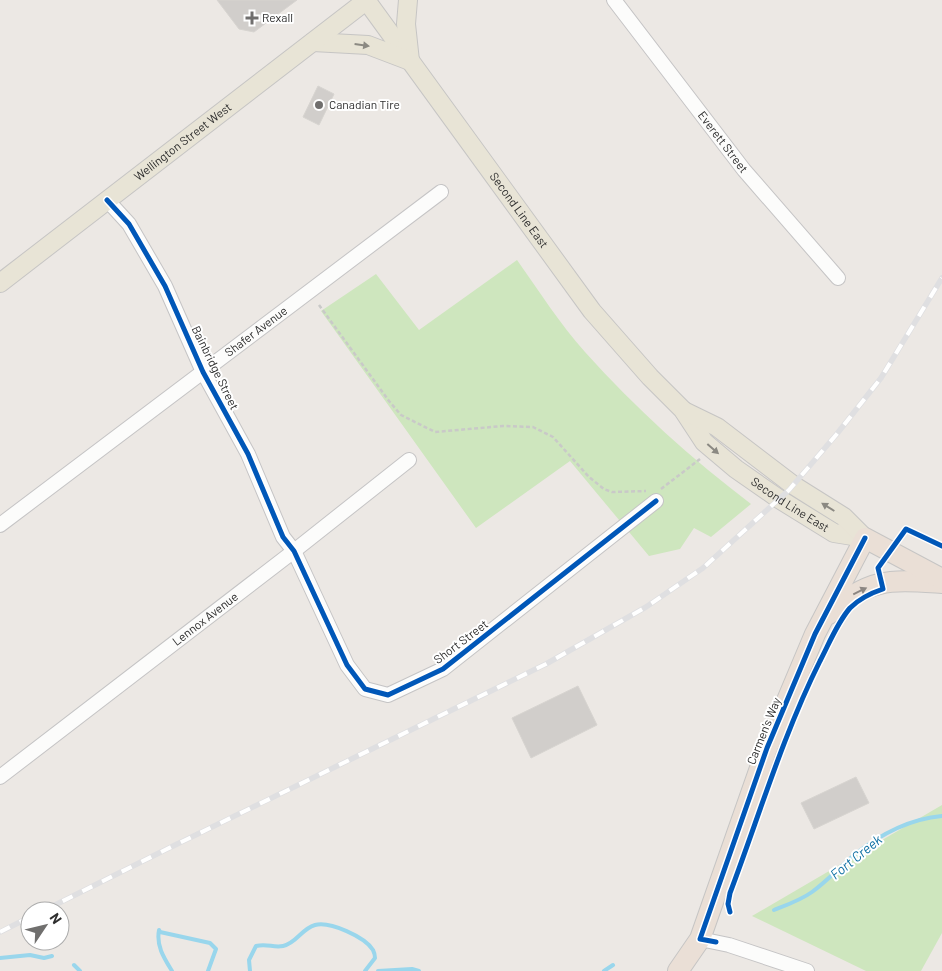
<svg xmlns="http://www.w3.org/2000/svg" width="942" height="971" font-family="Barlow,sans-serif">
<rect width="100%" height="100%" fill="#ece8e4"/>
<g fill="#cee6be">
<path d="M517 260C539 291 560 324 585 352 635 408 692 459 751 504L711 537 694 528 680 549 649 556 570 461 476 528 321 311 376 274 419 330Z"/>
<path d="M942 805V933L921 971H866L752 916Z"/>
</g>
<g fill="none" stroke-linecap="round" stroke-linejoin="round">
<g stroke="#99d6ec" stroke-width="4">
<path d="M774 910C787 905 801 900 812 892 827 881 839 868 853 856 879 835 908 819 942 816"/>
<path d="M0 958 30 955 44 958 52 956"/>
<path d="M74 965 80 971"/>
<path d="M172 971C164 958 156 946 159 930L160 932 210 943 216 949 208 971"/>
<path d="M250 971 249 960 256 946C267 943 273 948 283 946 297 943 301 929 315 925 330 921 365 937 373 950 374 952 375 955 375 958L365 971H366"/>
<path d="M378 971 412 969 419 971"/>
<path d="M604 971 613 965"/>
</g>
</g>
<g fill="#d1cecb" stroke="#d7d4d0">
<path d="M217 0H297L254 32 239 29Z"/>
<path d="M318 86 334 94 319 125 303 117Z"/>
<path d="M578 686 597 725 531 758 512 718Z"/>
<path d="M856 777 869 803 814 829 801 803Z"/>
</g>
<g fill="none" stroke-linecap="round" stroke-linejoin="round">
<g stroke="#c5c4c5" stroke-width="16">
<g id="minor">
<path id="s1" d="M614 0 744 170 838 278"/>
<path d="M107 200 129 224 165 286 203 372 248 454 283 537 294 551 347 665 365 689 388 695 443 669 656 501"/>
<path id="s2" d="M0 525 441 192"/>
<path id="s3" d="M0 777 294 551 409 460"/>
<path d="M700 939 729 945 807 971"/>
</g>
</g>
<g stroke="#c6c5c4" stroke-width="20">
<g id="major">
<path id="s4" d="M366 0 592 311 650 377 683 410 704 442 736 469 779 499 834 533 865 538"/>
<path d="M408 0 406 24 410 61"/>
<path d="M313 42 368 45 410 61"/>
<path id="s5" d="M0 283 367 0"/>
<path d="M684 411 717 427 793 485 844 517 865 538"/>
</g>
</g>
<g stroke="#c6c5c4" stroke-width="22">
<g id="highway">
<path d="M829 614C869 577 891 580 942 583"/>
<path d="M678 971 700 939 767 748 815 634 865 538 942 579"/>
</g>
</g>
<g stroke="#c9c9c8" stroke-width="2.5" stroke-dasharray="4 2.5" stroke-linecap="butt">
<path d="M319 305 389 401 401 415 435 432 503 426 533 427 553 437 589 477 604 489 612 492 646 491"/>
<path d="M661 489 700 459"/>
</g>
<use href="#minor" stroke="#fcfcfb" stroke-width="14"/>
<use href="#major" stroke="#e8e4d6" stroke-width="18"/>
<use href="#highway" stroke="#eadfd6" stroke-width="20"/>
<g stroke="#dfdfe1" stroke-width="5.5">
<g id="rail">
<path d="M43 911 167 849 546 664 646 607 703 568 789 490 836 435 881 378 942 278"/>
<path d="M0 932 30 917"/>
</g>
</g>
<use href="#rail" stroke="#fff" stroke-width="4" stroke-dasharray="11" stroke-linecap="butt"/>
<g stroke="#fff" stroke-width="8">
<g id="cycleway">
<path d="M107 200 129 224 165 286 203 372 248 454 283 537 294 551 347 665 365 689 388 695 443 669 656 501"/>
<path d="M730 912 728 904 730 893C759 816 783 735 820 661 829 644 837 623 850 608 859 599 871 593 883 589L878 568 906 529 942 546"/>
<path d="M716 942 700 939 767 748 815 634 865 538"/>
</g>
</g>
<use href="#cycleway" stroke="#0057b8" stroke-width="5"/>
</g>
<defs><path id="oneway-solid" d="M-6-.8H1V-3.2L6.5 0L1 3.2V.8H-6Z" transform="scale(1.25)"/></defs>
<g fill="#8b8982">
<use href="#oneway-solid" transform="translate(362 45) rotate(8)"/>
<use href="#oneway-solid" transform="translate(713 449) rotate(41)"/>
<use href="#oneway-solid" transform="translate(828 507) rotate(-148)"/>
</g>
<use fill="#8c8682" href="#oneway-solid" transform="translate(860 591) rotate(-26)"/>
<g fill="#706f6e" stroke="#fff" stroke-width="2">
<path d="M249.5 10.5h5v5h5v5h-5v5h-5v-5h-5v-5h5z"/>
<circle cx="319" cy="105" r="5"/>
</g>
<g text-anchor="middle" stroke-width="4" stroke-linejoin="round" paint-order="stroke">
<g font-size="12" fill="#2e2e2e" stroke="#fff" text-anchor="start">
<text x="262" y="22">Rexall</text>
<text x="329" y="109">Canadian Tire</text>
</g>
<g font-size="12" fill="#2e2e2e" stroke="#fff">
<text dy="4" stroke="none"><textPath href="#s5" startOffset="231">Wellington Street West</textPath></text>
<text dy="4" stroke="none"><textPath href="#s1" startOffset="179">Everett Street</textPath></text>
<text dy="4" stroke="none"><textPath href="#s4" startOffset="260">Second Line East</textPath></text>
<text dy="4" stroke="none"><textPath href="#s2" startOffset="321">Shafer Avenue</textPath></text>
<text transform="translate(215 368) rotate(64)" y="4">Bainbridge Street</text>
<text dy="4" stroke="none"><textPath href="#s4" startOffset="664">Second Line East</textPath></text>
<text dy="4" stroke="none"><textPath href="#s3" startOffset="259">Lennox Avenue</textPath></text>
<text transform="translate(461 642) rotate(-37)" y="4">Short Street</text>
<text transform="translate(764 731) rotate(-68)" y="4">Carmen's Way</text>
</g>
<g font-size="14" font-style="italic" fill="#0d6fa3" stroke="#fff">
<text transform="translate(856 857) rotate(-39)" y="5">Fort Creek</text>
</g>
</g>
<g transform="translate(45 926) rotate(55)"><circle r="24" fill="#ffffff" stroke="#ababab"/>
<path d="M0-4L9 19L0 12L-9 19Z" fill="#706f6e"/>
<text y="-8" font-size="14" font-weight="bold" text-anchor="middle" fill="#2e2e2e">N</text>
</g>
</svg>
